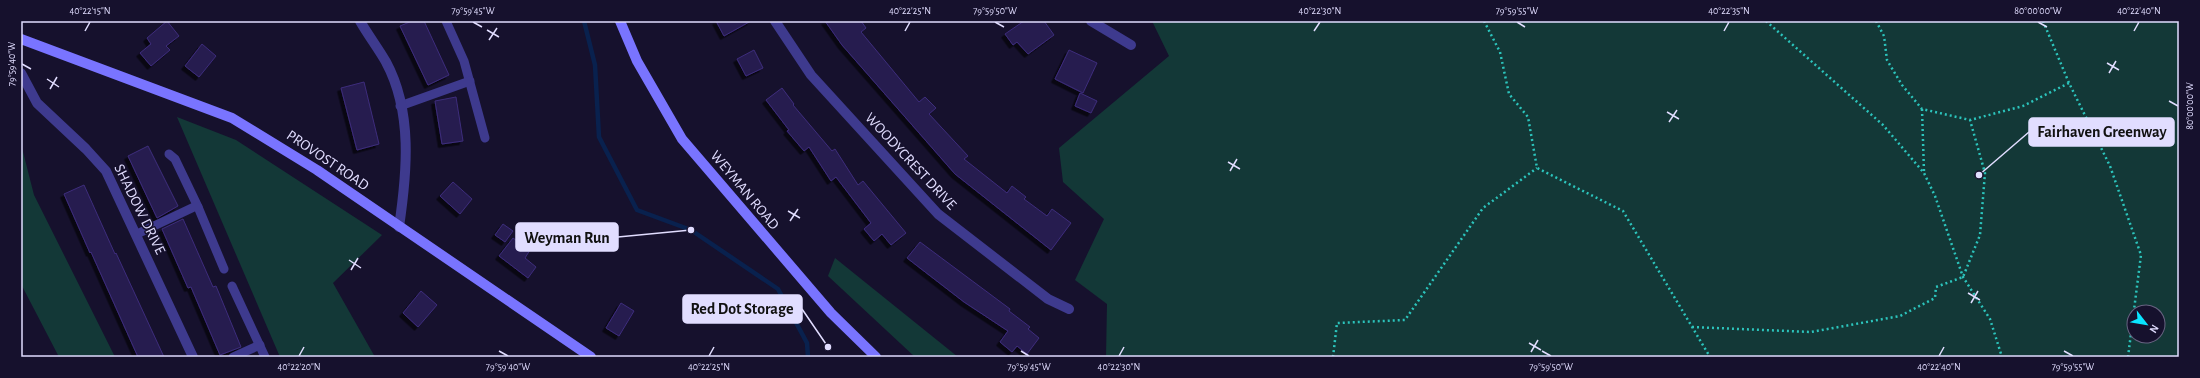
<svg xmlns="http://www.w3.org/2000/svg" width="2200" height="378" font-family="'Alegreya Sans',sans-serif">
<defs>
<filter id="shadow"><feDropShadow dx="-3.5" dy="3.5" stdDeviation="0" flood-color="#0009"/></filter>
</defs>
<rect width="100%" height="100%" fill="#16112d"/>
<g fill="#133837" fill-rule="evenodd">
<path d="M1152 21H2179V357H1106L1107 304 1075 280 1104 219 1063 182 1059 148 1169 56ZM2134 312H2158V336H2134Z"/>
<path d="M177 117 236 140 382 235 333 283 375 357H280Z"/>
<path d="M21 144 34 195 115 357H59L21 284Z"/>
<path d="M835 258 958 357H915L828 276Z"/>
</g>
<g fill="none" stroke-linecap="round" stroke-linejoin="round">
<path stroke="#09214e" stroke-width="4.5" d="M584 21 595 65 599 137 637 210 691 230 778 289 807 343 808 357"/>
</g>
<g fill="#271c4f" stroke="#3d2d7c" filter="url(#shadow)">
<path d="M167 21 179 36 166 46 170 50 151 66 140 53 151 44 147 38Z"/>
<path d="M412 21H424L449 75 428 85 400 26Z"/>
<path d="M716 21H751L724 36Z"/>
<path d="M825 21H861L866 28 861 32 919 102 925 97 936 108 929 114 968 156 964 159 1007 193 1012 186 1026 197 1024 199 1047 216 1052 209 1071 223 1051 250 955 174 842 45Z"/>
<path d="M1024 21H1044L1054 35 1028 54 1017 42 1013 45 1005 34Z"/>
<path d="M202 44 216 56 199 77 185 66Z"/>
<path d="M754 50 763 68 746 76 737 59Z"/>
<path d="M1069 50 1097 63 1083 93 1055 79Z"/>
<path d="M364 82 379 144 357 150 341 88Z"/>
<path d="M782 88 794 104 793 105 832 151 835 149 858 185 863 181 906 233 891 245 882 234 874 241 864 229 871 223 836 177 831 181 809 147 804 151 787 131 789 130 766 100Z"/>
<path d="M1080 93 1097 101 1091 113 1075 106Z"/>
<path d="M456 97 463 141 442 144 435 101Z"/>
<path d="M148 146 178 206 157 218 128 156Z"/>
<path d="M453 182 472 199 460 214 440 196Z"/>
<path d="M84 185 115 254 116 253 164 357H138L91 252 90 253 64 194Z"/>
<path d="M183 219 213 287 216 286 241 347 220 355 191 287 188 288 162 229Z"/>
<path d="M503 224 513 231 505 242 495 235Z"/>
<path d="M513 238 530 250 525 258 536 267 528 278 499 256Z"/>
<path d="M920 242 1010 309 1009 311 1030 327 1028 329 1039 338 1027 354 1017 346 1012 352 1000 342 1008 331 964 302 907 258Z"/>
<path d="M421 291 437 305 418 327 403 313Z"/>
<path d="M621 303 634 311 619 336 606 328Z"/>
</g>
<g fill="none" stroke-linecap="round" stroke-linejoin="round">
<g stroke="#2cc4bc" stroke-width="2.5" stroke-dasharray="2 3" stroke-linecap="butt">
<path d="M1484 21 1500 52 1509 94 1528 117 1537 168 1623 211 1710 357"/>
<path d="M1766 21 1883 125 1924 173 1935 196 1963 277 1990 319 2002 357"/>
<path d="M1876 21 1884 36 1887 60 1902 85 1922 109 1970 120 2023 106 2069 83"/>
<path d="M2043 21 2069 83 2110 166 2141 255 2128 357"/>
<path d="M1922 109 1924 172"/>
<path d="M1692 327 1811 332 1900 316 1935 298 1936 287 1963 277 1980 235 1985 173 1970 120"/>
<path d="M1333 357 1337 323 1405 320 1483 208 1537 168"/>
</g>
<g stroke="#3e3a8e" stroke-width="9">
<path d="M446 21 464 61 485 138"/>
<path d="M400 106 470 81"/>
<path d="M169 154 175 159 198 207"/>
<path d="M137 234 194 207H198L224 269"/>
<path d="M232 286 265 357"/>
<path d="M233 357 260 345"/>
</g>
<g stroke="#3e3a8e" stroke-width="10">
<path d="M360 21C368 35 378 48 386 62 413 112 407 173 399 227"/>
<path d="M775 21 811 75 938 214 1048 299 1069 309"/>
<path d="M1091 21 1131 45"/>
<path d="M21 73 37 103 86 149 106 171 193 357"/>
</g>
<g stroke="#7974ff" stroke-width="10">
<path d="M620 21 637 61 682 139 831 313 876 357"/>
<path d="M21 39 232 118 317 170 591 357"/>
</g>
</g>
<path fill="none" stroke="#e1ddff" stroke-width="1.5" d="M473 22 482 27M995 22 1004 27M1517 22 1525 27M2038 22 2047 27M487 30 499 37M85 31 90 22M905 31 910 22M1314 31 1320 22M1724 31 1729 22M2134 31 2139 22M489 40 497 28M2107 63 2119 70M22 64 31 69M2109 73 2116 61M47 79 59 87M50 89 57 77M2169 101 2178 106M1667 112 1679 119M1669 122 1677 110M1228 162 1240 169M1230 171 1237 159M788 211 800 218M790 221 798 209M349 260 361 268M351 270 358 258M1968 293 1980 300M1971 303 1978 291M1529 343 1541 350M499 351 508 356M1021 351 1029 356M1542 351 1551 356M2064 351 2073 356M1531 352 1538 340M299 356 304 347M709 356 714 347M1119 356 1124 347M1939 356 1944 347"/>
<g text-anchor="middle" stroke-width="3" stroke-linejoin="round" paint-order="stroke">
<g font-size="15" fill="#e1ddff" stroke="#16112d">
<text transform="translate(328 160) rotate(34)" y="5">PROVOST ROAD</text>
<text transform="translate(911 161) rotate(47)" y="5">WOODYCREST DRIVE</text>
<text transform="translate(745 190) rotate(50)" y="5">WEYMAN ROAD</text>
<text transform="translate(140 209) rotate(64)" y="5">SHADOW DRIVE</text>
</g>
</g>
<path fill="none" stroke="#e1ddff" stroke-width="1.5" d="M1979 175L2029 132M691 230L618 237M828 347L802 309"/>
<g fill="#e1ddff" stroke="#16112d" stroke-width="1.5">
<circle cx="1979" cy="175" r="4"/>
<circle cx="691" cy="230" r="4"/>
<circle cx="828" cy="347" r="4"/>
</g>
<g fill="#e1ddff" stroke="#e1ddff" stroke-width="1.5">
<rect x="2029" y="118" width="145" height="28" rx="4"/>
<rect x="516" y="223" width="102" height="28" rx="4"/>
<rect x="683" y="295" width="119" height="28" rx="4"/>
</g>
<g font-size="16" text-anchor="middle" font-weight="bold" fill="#111">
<text x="2102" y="137">Fairhaven Greenway</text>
<text x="567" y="243">Weyman Run</text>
<text x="742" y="314">Red Dot Storage</text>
</g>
<rect width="2200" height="378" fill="none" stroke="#16112d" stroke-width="44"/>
<g transform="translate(2146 324) rotate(121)"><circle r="19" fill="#16112d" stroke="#676381"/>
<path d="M0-3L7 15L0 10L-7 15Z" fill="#09e4ff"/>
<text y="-6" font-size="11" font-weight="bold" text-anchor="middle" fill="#e1ddff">N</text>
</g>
<rect x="22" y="22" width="2156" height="334" fill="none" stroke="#e1ddff" stroke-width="1.5"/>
<g font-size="10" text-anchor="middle" fill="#e1ddff">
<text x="90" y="14">40°22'15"N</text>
<text x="473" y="14">79°59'45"W</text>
<text x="910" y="14">40°22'25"N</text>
<text x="995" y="14">79°59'50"W</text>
<text x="1320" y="14">40°22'30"N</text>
<text x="1517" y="14">79°59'55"W</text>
<text x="1729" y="14">40°22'35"N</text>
<text x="2038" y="14">80°00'00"W</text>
<text x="2139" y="14">40°22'40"N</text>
<text transform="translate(11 64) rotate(-90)" y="4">79°59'40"W</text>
<text transform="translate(2189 106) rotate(-90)" y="4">80°00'00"W</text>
<text x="299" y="370">40°22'20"N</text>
<text x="508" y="370">79°59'40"W</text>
<text x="709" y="370">40°22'25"N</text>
<text x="1029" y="370">79°59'45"W</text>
<text x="1119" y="370">40°22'30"N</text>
<text x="1551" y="370">79°59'50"W</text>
<text x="1939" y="370">40°22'40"N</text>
<text x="2073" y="370">79°59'55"W</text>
</g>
</svg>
